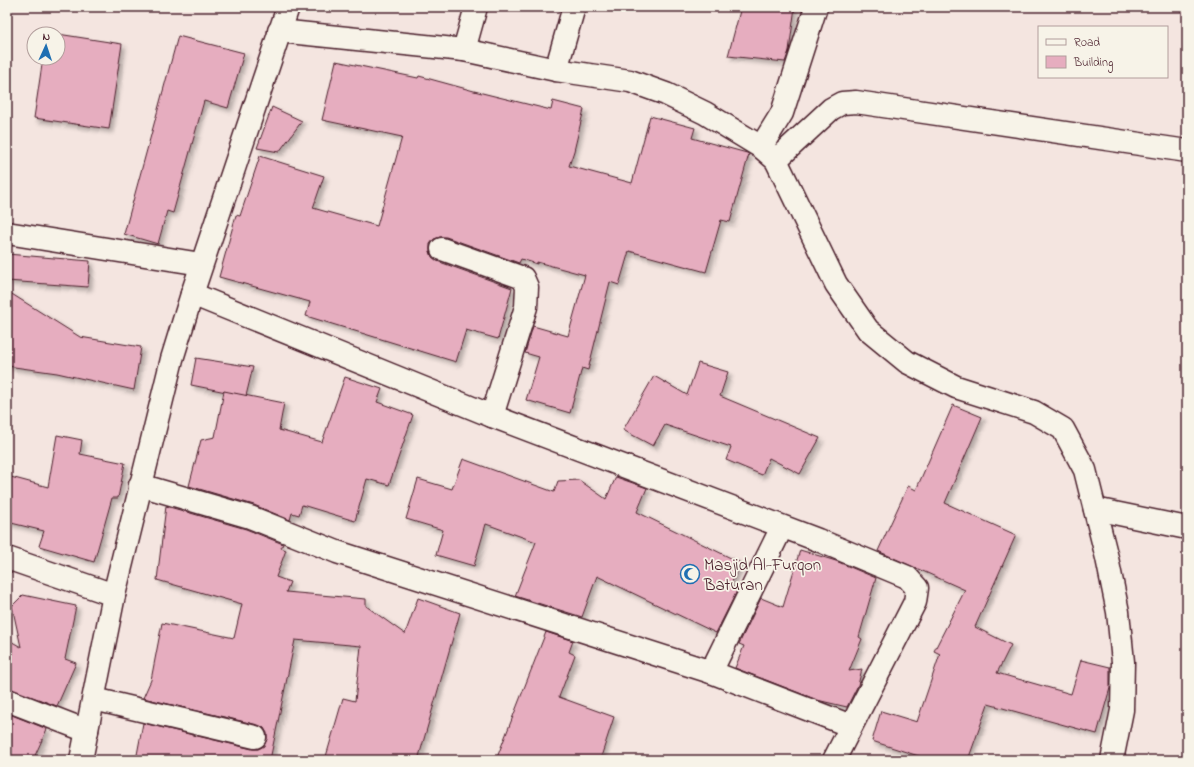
<svg xmlns="http://www.w3.org/2000/svg" width="1194" height="767" font-family="'Indie Flower',sans-serif">
<defs>
<filter id="shadow"><feDropShadow dx="3.5" dy="3.5" stdDeviation="2" flood-color="#0004"/></filter>
</defs>
<rect width="100%" height="100%" fill="#f4e5e0"/>
<filter id="ink" filterUnits="userSpaceOnUse"><feTurbulence type="fractalNoise" baseFrequency=".025" numOctaves="2"/><feDisplacementMap in="SourceGraphic" scale="8" xChannelSelector="R" yChannelSelector="G"/><feConvolveMatrix kernelMatrix="1 2 1 2 8 2 1 2 1" color-interpolation-filters="sRGB"/></filter>
<g filter="url(#ink)">
<g fill="#e6adbf" stroke="#4a1f2b" filter="url(#shadow)">
<path d="M741 7H795L789 51 785 62 728 56Z"/>
<path d="M58 34 122 44 109 129 34 118 43 58H58Z"/>
<path d="M178 36 244 53 228 108 204 101 173 213 167 211 158 244 124 234Z"/>
<path d="M336 61 418 78 419 76 474 91 551 110 553 101 584 109 574 151 569 166 632 183 650 116 695 128 692 138 747 153 749 154 730 222 721 220 706 272 629 251 619 285 610 282 588 370 582 368 570 413 526 400 539 357 525 353 533 326 568 336 585 275 537 262V264L521 259 519 263 446 237H440L434 239 430 244V251L432 257 437 261 512 288 498 339 466 330 456 362 306 316 310 302 219 277 236 215 240 216 260 156 324 176 313 208 377 226 402 137 322 120Z"/>
<path d="M272 107 302 121 279 152 257 148Z"/>
<path d="M7 254 90 261 88 287 7 281Z"/>
<path d="M7 291 80 337 141 347 134 390 57 373 7 366Z"/>
<path d="M196 358 253 367 246 396 191 385Z"/>
<path d="M698 363 728 372 720 396 820 438 800 474 769 458 762 475 726 460 731 447 665 425 653 446 623 430 654 376 687 395Z"/>
<path d="M345 377 382 389 377 402 413 415 389 485 367 479 355 521 302 505 299 515 292 513 290 520 254 505 189 486 201 440 215 437 224 391 284 403 279 430 322 442Z"/>
<path d="M953 405 982 417 945 503 1016 535 975 627 1011 645 997 673 1071 694 1081 660 1110 667V688L1097 734 988 704 968 760H931L872 741 881 711 917 722 940 654 934 651 965 590 878 551 908 486 916 490Z"/>
<path d="M57 435 82 440 80 454 125 463 118 498H112L94 562 39 546 44 531 7 522V476L48 487Z"/>
<path d="M463 459 554 492 558 481 579 480 606 499 616 477 647 488 637 512 741 563 730 586 738 589 716 633 597 576 582 617 515 596 536 542 486 524 474 566 436 555 443 530 406 519 418 479 452 489Z"/>
<path d="M166 506 246 529 283 544 281 548 286 550 276 577 290 582 286 592 366 599V606L405 634 418 598 460 613 418 760H325L343 698 355 701 361 646 295 640 270 760H136L143 723 252 749H258L264 746 267 739V733L264 728 258 725 143 698 151 680 162 623 234 638 242 604 157 580Z"/>
<path d="M800 550 836 561 876 578 859 637 862 639 849 671 862 669 858 685 847 707 817 700 735 668 744 646 739 644 761 598 783 607Z"/>
<path d="M23 595 76 606 65 659 76 663 57 706 7 688V639L21 647 12 606Z"/>
<path d="M546 632 573 641 569 652 575 655 559 697 614 717 600 760H496Z"/>
<path d="M7 713 47 729 33 760H7Z"/>
</g>
<g fill="none" stroke-linecap="round" stroke-linejoin="round">
<g stroke="#4a1f2b" stroke-width="25">
<g id="minor">
<path d="M279 31 464 50 556 70 630 81 666 94 705 113 761 147 776 160 836 284 868 330 907 362 956 387 1034 412 1063 429 1085 470 1107 558 1118 612 1123 662 1122 710 1112 760"/>
<path d="M464 50 476 7"/>
<path d="M556 70 574 7"/>
<path d="M761 147 782 113 816 7"/>
<path d="M776 160 831 109 842 103 856 102 1187 151"/>
<path d="M7 233 201 264"/>
<path d="M442 249 523 278 527 287 526 307 492 416"/>
<path d="M192 294 492 416 818 540 907 577 917 588 915 602 834 760"/>
<path d="M140 485 250 517 337 552 711 672 851 726"/>
<path d="M1095 509 1187 528"/>
<path d="M7 558 114 595"/>
<path d="M711 672 782 527"/>
<path d="M94 699 255 737"/>
<path d="M7 700 87 731"/>
<path d="M81 760 114 595 172 359 192 294 288 7"/>
</g>
</g>
<use href="#minor" stroke="#f7f3e8" stroke-width="22"/>
</g>
</g>
<defs>
<g id="mosque-ring" transform="scale(1)"><circle r="9.5" fill="#f7f3e8" stroke="#1f6fb2" stroke-width="1.5"/><path d="M3.5-4.9A6 6 0 1 0 3.5 4.9A5 5 0 1 1 3.5-4.9Z" fill="#1f6fb2"/></g>
</defs>
<g fill-rule="evenodd">
<use href="#mosque-ring" x="690" y="574"/>
</g>
<g text-anchor="middle" stroke-width="3.5" stroke-linejoin="round" paint-order="stroke">
<g font-size="17" fill="#4a1f2b" stroke="#f7f3e8" text-anchor="start">
<text x="704" y="570">Masjid Al-Furqon<tspan x="704" dy="20">Baturan</tspan></text>
</g>
</g>
<rect width="1194" height="767" fill="none" stroke="#f7f3e8" stroke-width="24"/>
<rect x="12" y="12" width="1170" height="743" fill="none" stroke="#4a1f2b" stroke-width="1.5" filter="url(#ink)"/>
<rect x="1038" y="26" width="130" height="52" fill="#f7f3e8" stroke="#b29e9c"/>
<rect x="1046" y="39" width="20" height="6" fill="#f7f3e8" stroke="#b29e9c"/>
<text x="1074" y="46" font-size="12" fill="#4a1f2b">Road</text>
<rect x="1046" y="56" width="20" height="12" fill="#e6adbf" stroke="#b29e9c"/>
<text x="1074" y="66" font-size="12" fill="#4a1f2b">Building</text>
<g transform="translate(46 46) rotate(3)"><circle r="19" fill="#f7f3e8" stroke="#b29e9c"/>
<path d="M0-3L7 15L0 10L-7 15Z" fill="#1f6fb2"/>
<text y="-6" font-size="11" font-weight="bold" text-anchor="middle" fill="#4a1f2b">N</text>
</g>
</svg>
